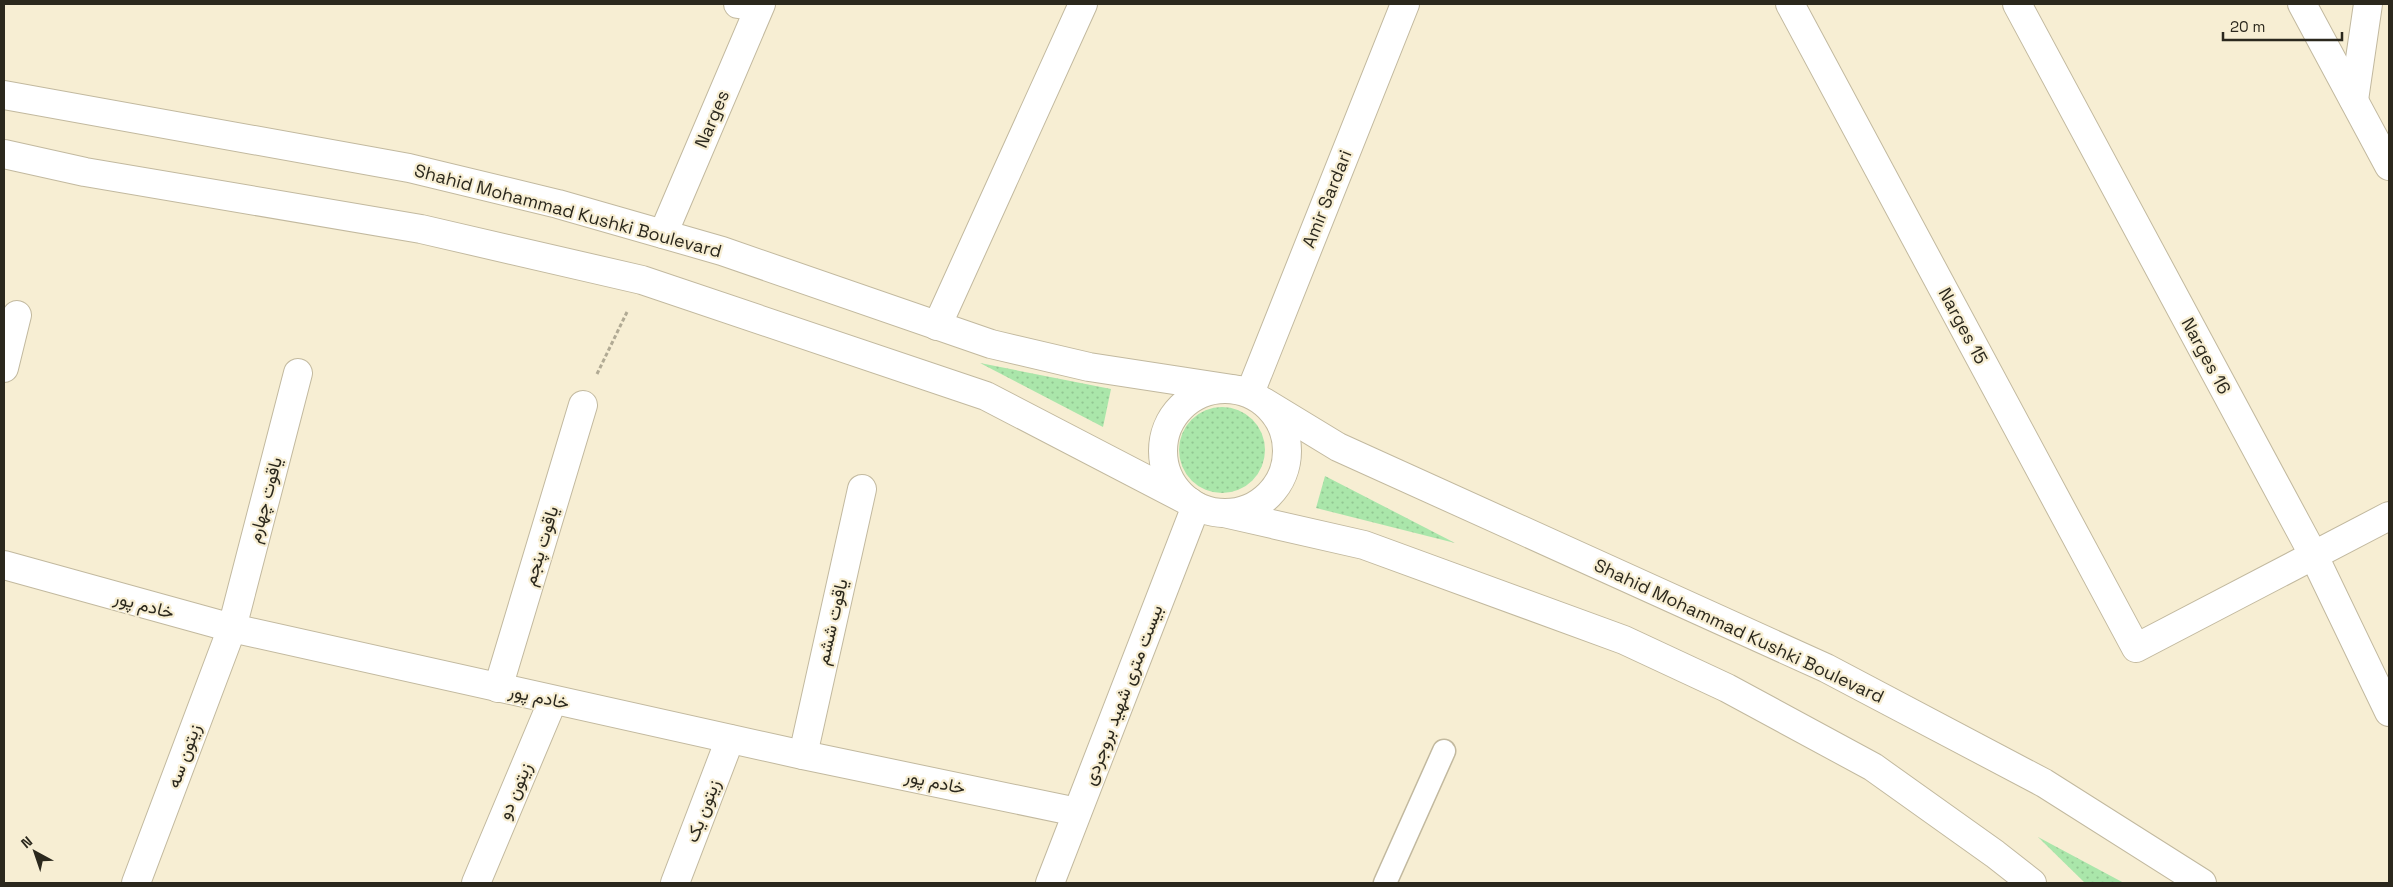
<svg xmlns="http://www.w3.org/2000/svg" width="2393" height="887" font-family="'Space Grotesk',Vazirmatn,sans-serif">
<defs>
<pattern id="grass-dots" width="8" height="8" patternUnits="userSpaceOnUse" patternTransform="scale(1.25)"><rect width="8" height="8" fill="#aae6aa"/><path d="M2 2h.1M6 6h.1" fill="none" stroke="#92c592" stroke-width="1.8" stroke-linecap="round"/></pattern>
</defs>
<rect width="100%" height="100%" fill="#f7eed3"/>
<g fill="url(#grass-dots)">
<path d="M980 363 1111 389 1103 427Z"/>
<circle cx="1222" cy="450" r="43"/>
<path d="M1325 476 1455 543 1316 508Z"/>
<path d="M2038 837 2124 883H2085Z"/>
</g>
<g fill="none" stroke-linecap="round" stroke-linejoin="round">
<g stroke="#c2b99f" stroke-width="25">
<path id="service" d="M1385 883 1444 751"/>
</g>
<g stroke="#c2b99f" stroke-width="30">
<g id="minor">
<path d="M738 4 759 7"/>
<path d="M1790 4 2136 648 2389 516"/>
<path d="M2017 4 2314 556 2389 712"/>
<path d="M2302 4 2389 166"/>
<path d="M2354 100 2368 4"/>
<path d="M937 326 1083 4"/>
<path d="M4 368 17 315"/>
<path d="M4 565 232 628 803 755 1077 812"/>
<path d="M498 688 583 405"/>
<path d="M803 755 862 489"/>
<path d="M136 883 232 628 298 373"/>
<path d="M476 883 553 700"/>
<path d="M675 883 730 739"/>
</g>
</g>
<g stroke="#c2b99f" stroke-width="30">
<g id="tertiary">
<path d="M663 234 761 4"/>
<path d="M1250 393 1405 4"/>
<path d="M1050 883 1196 506"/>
</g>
</g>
<g stroke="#c2b99f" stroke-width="30">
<g id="secondary">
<path d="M4 95 409 168 558 204 722 251 991 344 1089 367 1239 390"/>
<path d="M4 154 85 172 421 229 642 280 986 396 1190 502"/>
<circle cx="1225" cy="451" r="62"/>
<path d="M1264 402 1338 447 1826 668 2044 783 2202 883"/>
<path d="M1224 513 1364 545 1624 640 1727 688 1873 767 1995 854 2032 883"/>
</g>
</g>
<path stroke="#b1aa94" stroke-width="3" stroke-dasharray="4 2.5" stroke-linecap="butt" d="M597 374 627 312"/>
<use href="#service" stroke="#fff" stroke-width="22"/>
<use href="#minor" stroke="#fff" stroke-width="28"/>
<use href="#tertiary" stroke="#fff" stroke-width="28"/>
<use href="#secondary" stroke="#fff" stroke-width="28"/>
</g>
<g text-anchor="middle" stroke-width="4.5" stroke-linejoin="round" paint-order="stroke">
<g font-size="18" fill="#2b281d" stroke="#f7eed3">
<text transform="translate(712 119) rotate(-67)" y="6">Narges</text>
<text transform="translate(1327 199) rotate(-68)" y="6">Amir Sardari</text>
<text transform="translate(568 211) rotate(15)" y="6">Shahid Mohammad Kushki Boulevard</text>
<text transform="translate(1963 326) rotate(62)" y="6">Narges 15</text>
<text transform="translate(2206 356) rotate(62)" y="6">Narges 16</text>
<text transform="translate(265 500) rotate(-75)" y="6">یاقوت چهارم</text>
<text transform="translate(541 546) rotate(-73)" y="6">یاقوت پنجم</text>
<text transform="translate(144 605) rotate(15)" y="6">خادم پور</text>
<text transform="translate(832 622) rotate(-77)" y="6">یاقوت ششم</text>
<text transform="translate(1739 631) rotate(25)" y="6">Shahid Mohammad Kushki Boulevard</text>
<text transform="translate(1123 695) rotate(-69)" y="6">بیست متری شهید بروجردی</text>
<text transform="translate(539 697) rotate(12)" y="6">خادم پور</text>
<text transform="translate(184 756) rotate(-70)" y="6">زیتون سه</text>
<text transform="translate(935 782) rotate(12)" y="6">خادم پور</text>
<text transform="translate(515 791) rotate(-67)" y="6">زیتون دو</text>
<text transform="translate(703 811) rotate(-69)" y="6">زیتون یک</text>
</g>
</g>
<rect width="2393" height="887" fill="none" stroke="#2b281d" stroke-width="10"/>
<g transform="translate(35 852) rotate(320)" stroke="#f7eed3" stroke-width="4" paint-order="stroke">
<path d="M0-4L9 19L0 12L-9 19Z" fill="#2b281d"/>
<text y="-8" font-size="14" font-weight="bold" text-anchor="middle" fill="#2b281d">N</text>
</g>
<path d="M2223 32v8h119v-8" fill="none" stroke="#2b281d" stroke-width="2.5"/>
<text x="2230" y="32" font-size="15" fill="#2b281d" stroke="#f7eed3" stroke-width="4" paint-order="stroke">20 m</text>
</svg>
